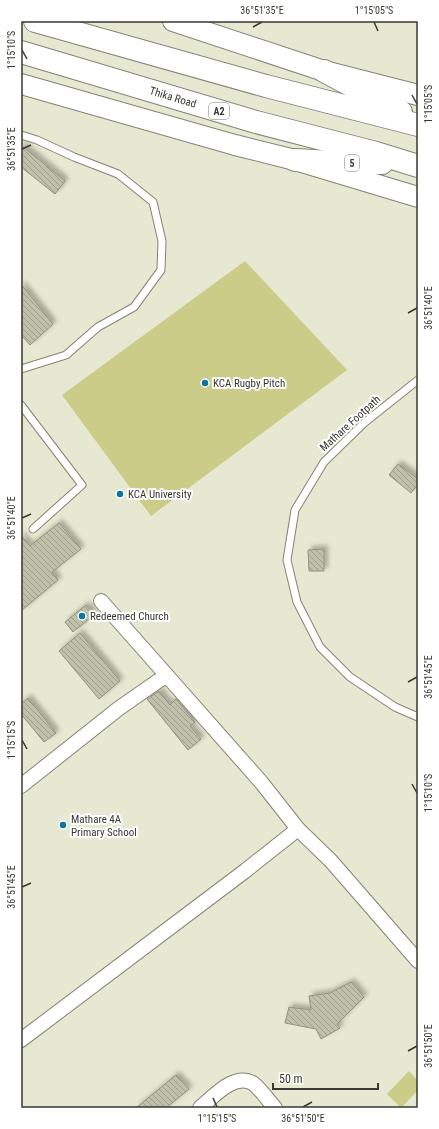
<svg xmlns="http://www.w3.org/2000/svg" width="439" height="1129" font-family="'Roboto Condensed',sans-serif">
<defs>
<pattern id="building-back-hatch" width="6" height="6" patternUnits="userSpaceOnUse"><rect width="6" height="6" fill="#bfc1ab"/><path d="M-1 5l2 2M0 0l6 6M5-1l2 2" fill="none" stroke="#9c9e8c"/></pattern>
<filter id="shadow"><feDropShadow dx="3.5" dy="-3.5" stdDeviation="2" flood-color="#0004"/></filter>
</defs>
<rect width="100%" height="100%" fill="#e6e8d1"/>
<g fill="#cacc87">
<path d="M245 261 347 370 151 516 62 395Z"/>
<path d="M409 1071 418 1081V1090L401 1108 387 1094Z"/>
</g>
<g fill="url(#building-back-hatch)" stroke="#92937e" filter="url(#shadow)">
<path d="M21 145 65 181 55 194 21 167Z"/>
<path d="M21 284 53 324 30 345 21 335Z"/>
<path d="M398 464 418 479V484L411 493 389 475Z"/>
<path d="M59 523 81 549 52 572 58 580 21 611V535L30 546Z"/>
<path d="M324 549V571H309L308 550Z"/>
<path d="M86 605 94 615 73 632 65 622Z"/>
<path d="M80 633 120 681 99 699 59 651Z"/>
<path d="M159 691 170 705 176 699 195 722 190 726 201 739 188 750 147 699Z"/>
<path d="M28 698 56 733 44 742 21 714V704Z"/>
<path d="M351 982 364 997 337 1024 340 1028 321 1039 316 1029 285 1023 289 1007 311 1010 309 996 330 993Z"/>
<path d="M176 1075 189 1089 166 1108H136Z"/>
</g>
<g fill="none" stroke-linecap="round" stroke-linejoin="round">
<g stroke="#848571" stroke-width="9">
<g id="lane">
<path d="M21 135 37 140 74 157 118 174 153 202 162 241 161 270 134 307 98 327 66 355 21 369"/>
<path d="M418 380 364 423 324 462 295 510 287 560 297 602 320 647 350 677 395 707 418 717"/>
<path d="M21 405 82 485 33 529"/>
</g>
</g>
<g stroke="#848571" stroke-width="16">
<g id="street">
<path d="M101 601 261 782 298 829 331 861 418 961"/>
<path d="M21 786 118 709 158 681 167 676"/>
<path d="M21 1040 245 871 298 829"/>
<path d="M200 1108C213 1097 235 1071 254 1084 262 1091 268 1100 275 1108"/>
</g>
</g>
<g stroke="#848571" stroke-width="22">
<g id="secondary">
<path d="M173 21 324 71 418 95"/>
<path d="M21 84 235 145 295 160 418 197"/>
</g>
</g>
<g stroke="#848571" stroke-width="24">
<g id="highway">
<path d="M35 21 266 86 418 125"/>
<path d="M21 52 256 122 376 153 418 166"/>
<path d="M324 71 401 112"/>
<path d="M295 160 352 163H382"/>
</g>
</g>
<use href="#lane" stroke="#fff" stroke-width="7"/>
<use href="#street" stroke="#fff" stroke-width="14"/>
<use href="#secondary" stroke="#fff" stroke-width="20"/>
<use href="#highway" stroke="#fff" stroke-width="22"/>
</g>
<path fill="none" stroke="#383830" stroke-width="1.5" d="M374 22 378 31M253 27 262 22M22 50 27 59M412 95 417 104M22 149 31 145M408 313 417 308M22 518 31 514M408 682 417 677M22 740 27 749M412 784 417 793M22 887 31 883M408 1051 417 1046M213 1098 217 1107M303 1107 312 1102"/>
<g fill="#0c76a1" stroke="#fff" stroke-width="1.5">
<circle cx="205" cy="383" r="4"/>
<circle cx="120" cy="494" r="4"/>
<circle cx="82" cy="616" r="4"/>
<circle cx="63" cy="825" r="4"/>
</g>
<g text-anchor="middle" stroke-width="4" stroke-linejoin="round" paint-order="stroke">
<g fill="#fff" stroke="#74746e" stroke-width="1">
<rect x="209" y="103" width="20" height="16" rx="3"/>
<rect x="345" y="155" width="14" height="16" rx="3"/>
</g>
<g font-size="10" font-weight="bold" fill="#383830">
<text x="219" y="115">A2</text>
<text x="352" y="167">5</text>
</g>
<g font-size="11" fill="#383830" stroke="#fff">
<text transform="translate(173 97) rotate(17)" y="4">Thika Road</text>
<text transform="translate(350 423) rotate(-42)" y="4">Mathare Footpath</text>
</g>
<g font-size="11" fill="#383830" stroke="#fff" text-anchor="start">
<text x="213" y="387">KCA Rugby Pitch</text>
<text x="128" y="498">KCA University</text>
<text x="90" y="620">Redeemed Church</text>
<text x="71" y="823">Mathare 4A<tspan x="71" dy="13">Primary School</tspan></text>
</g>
</g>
<rect width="439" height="1129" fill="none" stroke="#ffffff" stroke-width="44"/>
<path d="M273 1083v6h105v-6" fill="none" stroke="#383830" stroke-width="2"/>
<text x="279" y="1083" font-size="12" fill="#383830" stroke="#ffffff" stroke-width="3" paint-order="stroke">50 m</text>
<rect x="22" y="22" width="395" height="1085" fill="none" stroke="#383830" stroke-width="1.5"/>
<g font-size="10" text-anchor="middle" fill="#383830">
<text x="262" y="14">36°51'35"E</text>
<text x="374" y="14">1°15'05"S</text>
<text transform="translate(11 50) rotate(-90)" y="4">1°15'10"S</text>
<text transform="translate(428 104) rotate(-90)" y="4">1°15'05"S</text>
<text transform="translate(11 149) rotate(-90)" y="4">36°51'35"E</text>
<text transform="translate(428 308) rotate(-90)" y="4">36°51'40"E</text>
<text transform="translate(11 518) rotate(-90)" y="4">36°51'40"E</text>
<text transform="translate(428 677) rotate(-90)" y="4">36°51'45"E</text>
<text transform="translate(11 740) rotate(-90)" y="4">1°15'15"S</text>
<text transform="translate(428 793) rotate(-90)" y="4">1°15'10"S</text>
<text transform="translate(11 887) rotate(-90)" y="4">36°51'45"E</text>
<text transform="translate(428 1046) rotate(-90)" y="4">36°51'50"E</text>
<text x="217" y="1122">1°15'15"S</text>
<text x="303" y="1122">36°51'50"E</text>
</g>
</svg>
